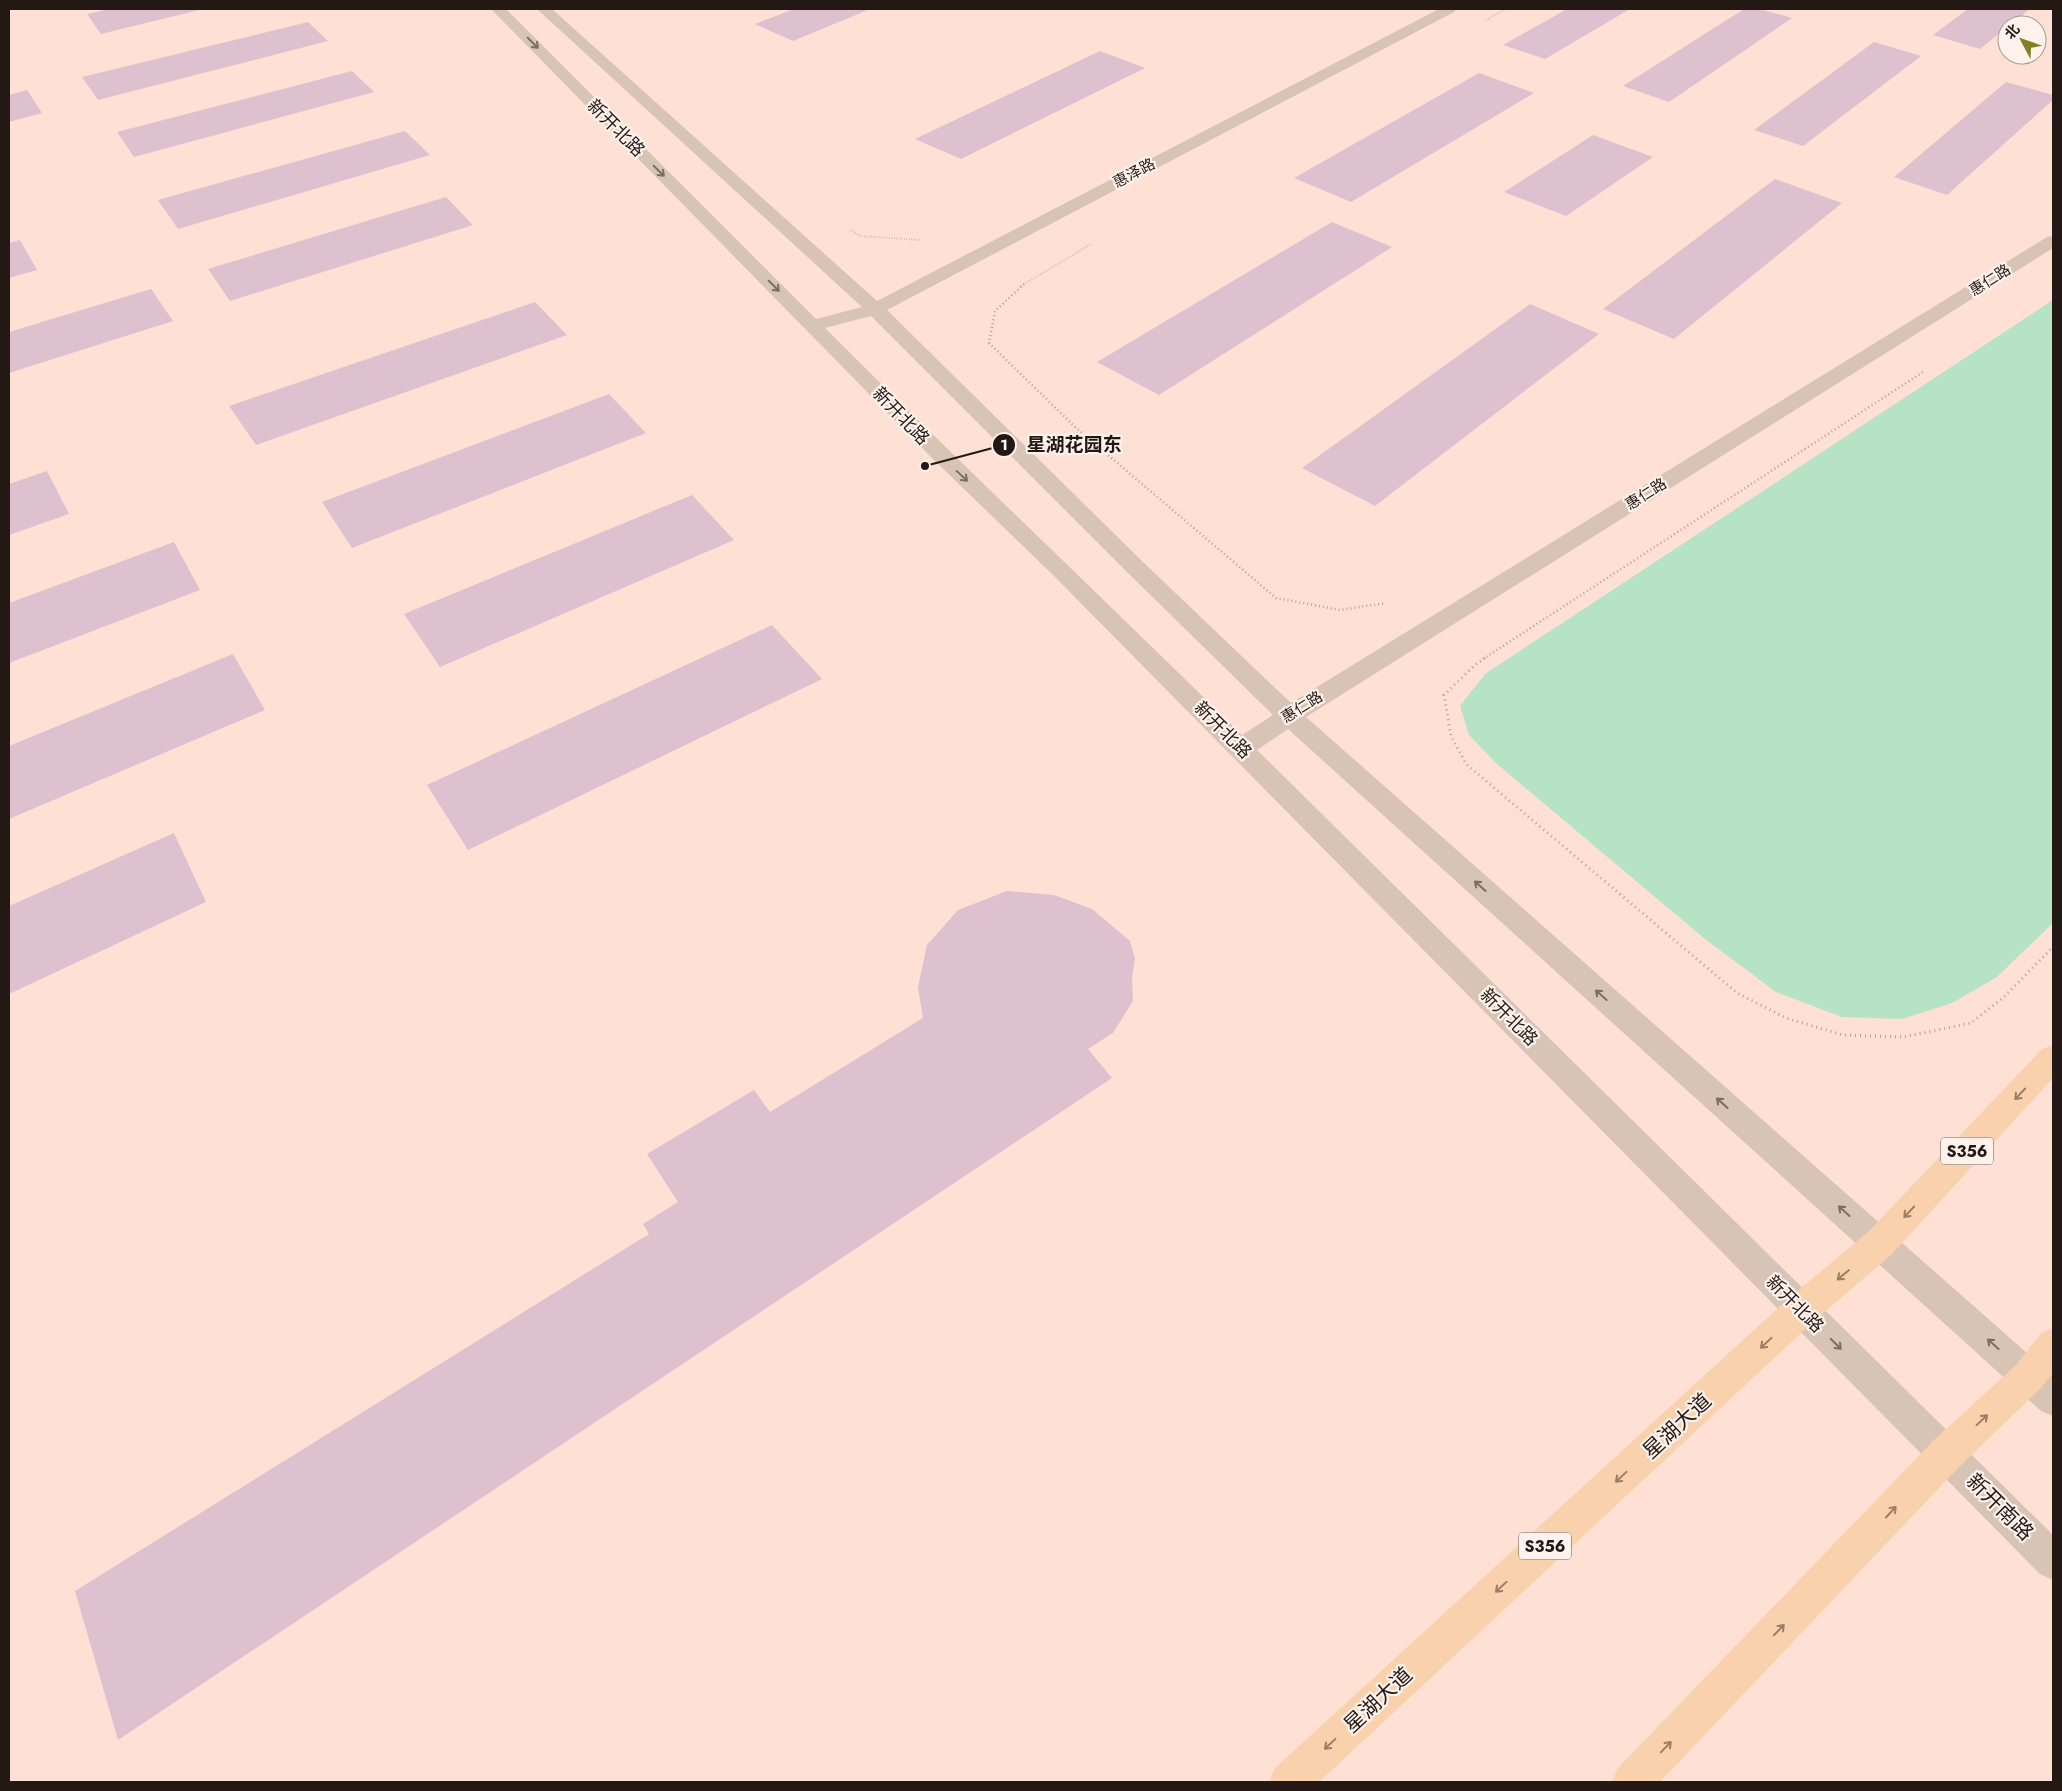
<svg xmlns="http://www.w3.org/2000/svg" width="2062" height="1791" font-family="Jost,'Noto Sans SC',sans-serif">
<rect width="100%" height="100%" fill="#fee0d4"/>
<path fill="#b6e2c6" d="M2053 300V923L1997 977 1952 1003 1902 1019 1842 1017 1776 992 1705 939 1497 764 1469 735 1460 706 1485 674Z"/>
<g fill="#ddc1cf">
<path d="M110 9H203L101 34 87 14Z"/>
<path d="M794 9H870L793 41 755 24Z"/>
<path d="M1567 9H1630L1545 59 1503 45Z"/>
<path d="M1744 9H1760L1792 18 1669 102 1623 86Z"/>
<path d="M1968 9H2030L2010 25H2007V27L1980 49 1933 35Z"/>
<path d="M308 22 328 41 98 100 82 77Z"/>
<path d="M1874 42 1921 56 1803 146 1754 130Z"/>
<path d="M1100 51 1145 68 961 159 915 139Z"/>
<path d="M352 71 374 92 134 157 117 132Z"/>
<path d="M1479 73 1534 93 1351 202 1294 178Z"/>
<path d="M2006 82 2053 95V100L1947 195 1894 177Z"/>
<path d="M27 90 42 113 9 122V95Z"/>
<path d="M405 131 430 155 178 229 158 200Z"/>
<path d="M1593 135 1653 157 1566 216 1504 192Z"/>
<path d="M1775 179 1842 203 1674 339 1603 309Z"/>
<path d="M446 197 473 225 230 301 208 269Z"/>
<path d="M1332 222 1392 247 1159 395 1097 362Z"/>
<path d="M20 240 37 270 9 278V243Z"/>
<path d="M151 289 173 321 9 373V332Z"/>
<path d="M535 302 567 335 256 445 229 406Z"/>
<path d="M1530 304 1599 334 1375 506 1302 468Z"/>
<path d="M609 394 646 433 352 548 322 502Z"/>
<path d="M47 471 69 514 9 535V484Z"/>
<path d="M692 495 734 540 440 667 404 614Z"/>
<path d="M174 542 200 590 9 663V603Z"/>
<path d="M772 625 822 679 468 850 427 785Z"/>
<path d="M233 654 265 710 9 819V746Z"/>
<path d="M174 833 206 902 9 994V906Z"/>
<path d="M1007 891 1054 895 1092 909 1130 941 1135 958 1132 978 1133 1001 1113 1033 1088 1049 1112 1078 118 1740 75 1591 649 1234 643 1224 678 1202 647 1154 754 1090 770 1112 923 1018 918 987 927 945 958 910Z"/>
</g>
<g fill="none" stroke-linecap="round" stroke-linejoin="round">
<g stroke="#b79f96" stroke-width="2" stroke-dasharray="0.5 2" stroke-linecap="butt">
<path d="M1486 20 1506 9"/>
<path d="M851 230 860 236 920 240"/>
<path d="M1021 286 1091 244"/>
</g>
<g stroke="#b79f96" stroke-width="2.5" stroke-dasharray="1 3" stroke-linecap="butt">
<path d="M1024 284 995 311 989 343 1074 426 1276 598 1340 610 1386 603"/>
<path d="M1483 659 1923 372"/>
</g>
<path stroke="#b79f96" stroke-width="3" stroke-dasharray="1 4" stroke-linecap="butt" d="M1485 658 1475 665 1444 695 1451 736 1466 764 1737 993 1786 1018 1843 1035 1904 1037 1971 1023 2004 997 2053 947"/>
<path fill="#d7c4b5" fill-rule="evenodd" d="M491 9H506L816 319 862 307 537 9H552L877 301 1439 9H1456L1454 12 887 310 1144 563 1291 703 2047 237 2053 236V248L1306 717 2053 1376V1416L2041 1411 1288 729 1257 750 2053 1535V1580L2040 1574 1053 575 935 461ZM871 316 1128 573 1273 715 1242 735C1104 599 963 466 825 328Z"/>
<g fill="#fad1ad" fill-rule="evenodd">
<path d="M2053 1045V1078L1892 1254 1813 1322 1319 1782H1269L1275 1768 1789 1298 1868 1232 2042 1049Z"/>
<path d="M2053 1328V1373L2041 1388 1959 1467 1660 1782H1612L1618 1768 1933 1441 2017 1364 2041 1333Z"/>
</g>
</g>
<defs><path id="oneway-shaft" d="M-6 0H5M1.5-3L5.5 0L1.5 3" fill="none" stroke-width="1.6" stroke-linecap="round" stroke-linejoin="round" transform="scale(1.25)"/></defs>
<g stroke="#7d6e64">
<use href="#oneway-shaft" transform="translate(533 43) rotate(45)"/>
<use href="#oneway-shaft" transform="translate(659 171) rotate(45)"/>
<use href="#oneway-shaft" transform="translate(774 286) rotate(45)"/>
<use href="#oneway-shaft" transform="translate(962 476) rotate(43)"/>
<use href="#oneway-shaft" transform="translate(1480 886) rotate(-138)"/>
<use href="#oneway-shaft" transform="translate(1601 995) rotate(-138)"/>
<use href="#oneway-shaft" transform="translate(1722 1103) rotate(-138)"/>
<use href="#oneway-shaft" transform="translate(1844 1211) rotate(-138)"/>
<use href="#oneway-shaft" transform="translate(1836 1344) rotate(45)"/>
<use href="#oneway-shaft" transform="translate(1993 1344) rotate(-138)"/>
</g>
<g stroke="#997e68">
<use href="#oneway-shaft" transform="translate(2020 1094) rotate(133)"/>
<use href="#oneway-shaft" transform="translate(1909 1212) rotate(133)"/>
<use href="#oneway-shaft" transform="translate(1843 1275) rotate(140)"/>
<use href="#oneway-shaft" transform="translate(1766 1343) rotate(137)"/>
<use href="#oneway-shaft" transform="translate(1982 1420) rotate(-43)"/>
<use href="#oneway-shaft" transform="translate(1621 1477) rotate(137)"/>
<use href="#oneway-shaft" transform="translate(1891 1512) rotate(-47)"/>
<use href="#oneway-shaft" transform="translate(1501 1587) rotate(137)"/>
<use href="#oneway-shaft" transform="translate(1779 1630) rotate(-46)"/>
<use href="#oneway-shaft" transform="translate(1330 1744) rotate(137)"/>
<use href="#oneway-shaft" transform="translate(1666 1747) rotate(-46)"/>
</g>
<g text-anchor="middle" stroke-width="4.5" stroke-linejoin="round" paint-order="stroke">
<g font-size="15" fill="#231814" stroke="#fef2ed">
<text transform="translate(1134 173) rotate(-28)" y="5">惠泽路</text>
<text transform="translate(1990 280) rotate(-32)" y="5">惠仁路</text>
<text transform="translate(1646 494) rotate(-32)" y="5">惠仁路</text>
<text transform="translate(1302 707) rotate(-32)" y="5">惠仁路</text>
</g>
<g fill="#fef2ed" stroke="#655955" stroke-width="1">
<rect x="1941" y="1137.5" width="52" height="27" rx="4"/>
<rect x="1519" y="1532.5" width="52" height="27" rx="4"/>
</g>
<g font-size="16" font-weight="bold" fill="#231814">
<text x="1967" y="1157">S356</text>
<text x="1545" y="1552">S356</text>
</g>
<g font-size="18" fill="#231814" stroke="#fef2ed">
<text transform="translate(616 128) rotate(45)" y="6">新开北路</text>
<text transform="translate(901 416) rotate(46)" y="6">新开北路</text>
<text transform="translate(1223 730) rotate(45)" y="6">新开北路</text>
<text transform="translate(1509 1017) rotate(45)" y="6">新开北路</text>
<text transform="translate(1795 1304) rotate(45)" y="6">新开北路</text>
</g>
<g font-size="21" fill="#231814" stroke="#fef2ed">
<text transform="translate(1677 1426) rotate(-43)" y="7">星湖大道</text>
<text transform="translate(2000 1507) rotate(45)" y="7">新开南路</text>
<text transform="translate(1378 1700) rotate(-43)" y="7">星湖大道</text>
</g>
</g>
<path fill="none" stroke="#231814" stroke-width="2" d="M925 466L1004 445"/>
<g fill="#231814" stroke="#fef2ed" stroke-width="2">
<circle cx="925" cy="466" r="5"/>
<circle cx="1004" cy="445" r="12"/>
</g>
<g font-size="15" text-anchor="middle" font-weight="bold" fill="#fff">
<text x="1004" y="450">1</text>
</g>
<g font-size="19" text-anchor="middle" font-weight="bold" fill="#231814" stroke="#fef2ed" stroke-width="4.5" stroke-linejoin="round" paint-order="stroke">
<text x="1074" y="451">星湖花园东</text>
</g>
<rect width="2062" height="1791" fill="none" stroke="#231814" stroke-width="20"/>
<g transform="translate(2022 40) rotate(311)"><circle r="24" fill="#fef2ed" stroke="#a69b96"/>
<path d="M0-4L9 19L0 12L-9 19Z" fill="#847f27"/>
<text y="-8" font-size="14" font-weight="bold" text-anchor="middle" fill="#231814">北</text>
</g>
</svg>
